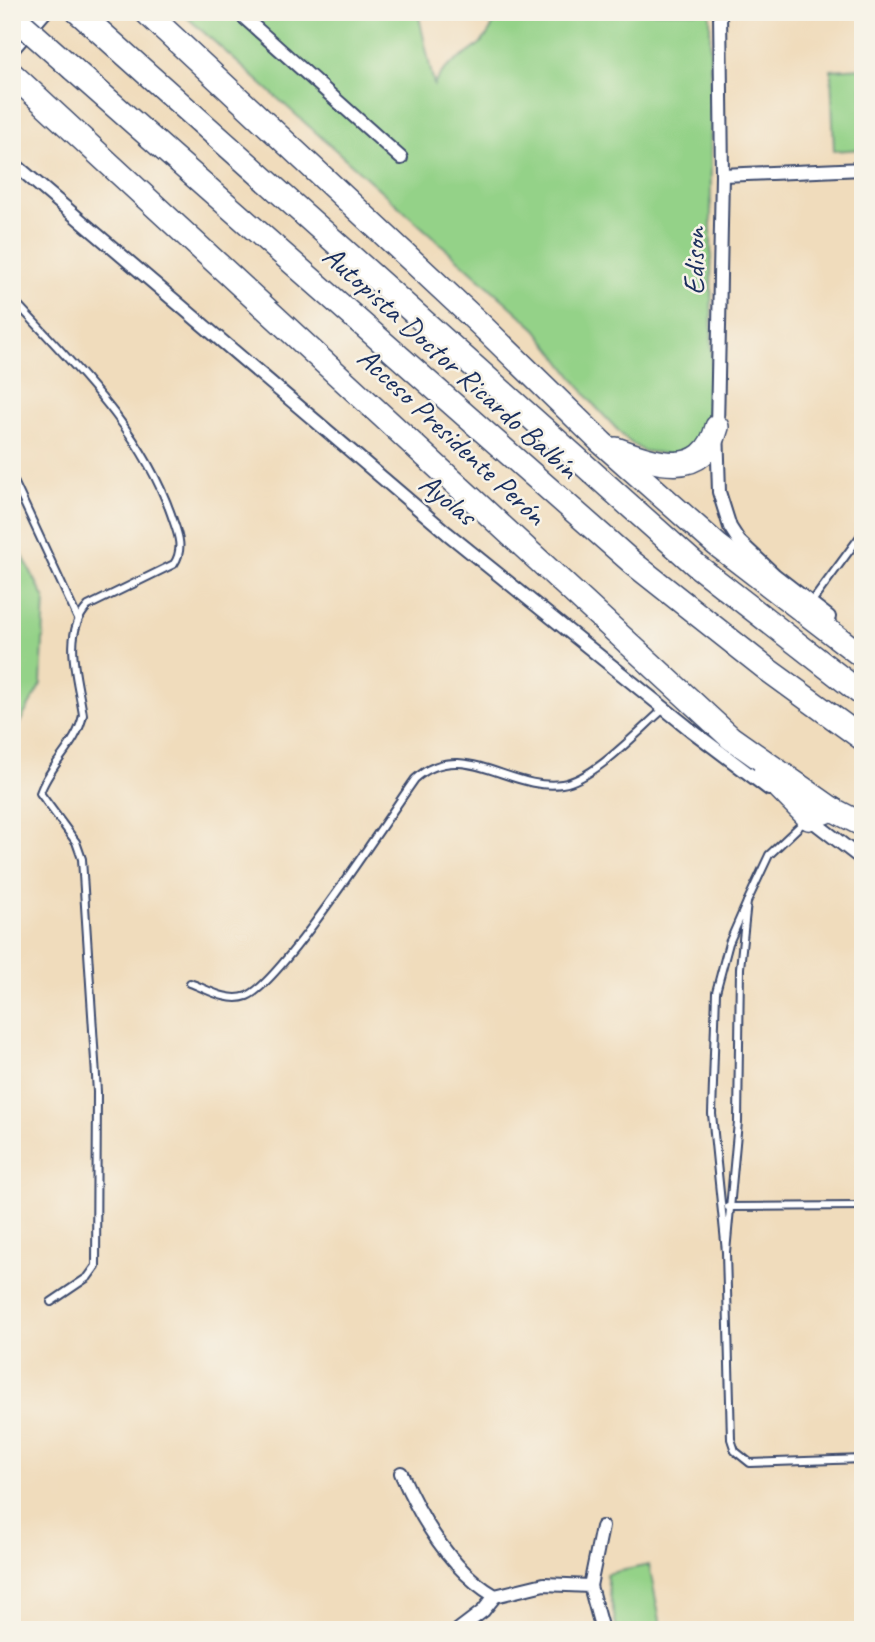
<svg xmlns="http://www.w3.org/2000/svg" width="875" height="1642" font-family="Caveat,sans-serif">
<rect width="100%" height="100%" fill="#f7f3e8"/>
<filter id="ink" filterUnits="userSpaceOnUse"><feTurbulence type="fractalNoise" baseFrequency=".0143" numOctaves="2"/><feDisplacementMap in="SourceGraphic" scale="14" xChannelSelector="R" yChannelSelector="G"/><feConvolveMatrix kernelMatrix="1 2 1 2 8 2 1 2 1" color-interpolation-filters="sRGB"/></filter>
<filter id="wash" filterUnits="userSpaceOnUse"><feTurbulence type="fractalNoise" baseFrequency=".00686" numOctaves="4" result="noise"/><feDisplacementMap in="SourceGraphic" scale="28" xChannelSelector="R" yChannelSelector="G"/><feGaussianBlur stdDeviation="1.57" result="paint"/><feColorMatrix in="noise" values="0 0 0 0 0 0 0 0 0 0 0 0 0 0 0 0 0 1.4 0 .05"/><feComposite in="paint" operator="in"/></filter>
<g filter="url(#wash)">
<rect width="100%" height="100%" fill="#f0dcbc"/>
<g fill="#94d288" stroke="#588073" stroke-width="2">
<path d="M181 12H418L434 85C449 52 486 59 497 12H710L712 418 700 442 675 455 643 451 627 440 594 405 536 329Z"/>
<path d="M863 68V149L834 151 831 70Z"/>
<path d="M12 535 45 599 41 684 12 737Z"/>
<path d="M649 1565 662 1630H617L606 1574Z"/>
</g>
</g>
<g filter="url(#ink)">
<g fill="none" stroke-linecap="round" stroke-linejoin="round">
<g stroke="#3b496c" stroke-width="10">
<g id="lane">
<path d="M12 298C73 365 140 427 171 514 177 532 185 547 174 564L88 606C61 634 78 679 83 715 77 745 50 764 40 793L76 842 82 859 97 1092 96 1266 88 1277 51 1302"/>
<path d="M12 477 77 617"/>
<path d="M811 603 861 535"/>
<path d="M747 902 769 855 805 821"/>
<path d="M190 983C207 989 228 1003 247 996 281 983 387 818 415 779 462 737 511 792 562 784 595 779 639 730 665 708"/>
<path d="M728 1207 863 1206"/>
<path d="M726 1252 738 1122 740 968 747 902 729 943 716 992 712 1114 726 1252 731 1439 735 1451 750 1463 863 1459"/>
</g>
</g>
<g stroke="#3b496c" stroke-width="16">
<g id="street">
<path d="M238 12 401 158"/>
<path d="M720 12 722 175 717 427 719 492 730 527 739 541 775 575 829 617"/>
<path d="M12 50 45 12"/>
<path d="M12 162 447 533 691 730 769 789"/>
<path d="M722 175 863 169"/>
<path d="M806 816 863 860"/>
<path d="M401 1473C421 1519 450 1570 495 1596L544 1584 590 1586 602 1630"/>
<path d="M590 1586 602 1527"/>
<path d="M458 1630 483 1611 495 1596"/>
</g>
</g>
<g stroke="#3b496c" stroke-width="26">
<g id="highway">
<path d="M78 12 696 565 863 695"/>
<path d="M146 12 481 325 602 443 717 545 863 657"/>
<path d="M73 69 634 564 768 670 863 739"/>
<path d="M12 74 731 738 832 809 863 825"/>
<path d="M616 449C654 463 703 481 717 427"/>
<path d="M765 773 809 818 832 809"/>
</g>
</g>
<use href="#lane" stroke="#fff" stroke-width="6"/>
<use href="#street" stroke="#fff" stroke-width="12"/>
<use href="#highway" stroke="#fff" stroke-width="23"/>
<g stroke="#3b496c" stroke-width="26" stroke-linecap="butt">
<path id="highway-bridge" d="M12 15 73 69"/>
</g>
<use href="#highway-bridge" stroke="#fff" stroke-width="23"/>
</g>
</g>
<g text-anchor="middle" stroke-width="5" stroke-linejoin="round" paint-order="stroke">
<g font-size="30" fill="#1b2f5e" stroke="#f7f3e8">
<text transform="translate(694 261) rotate(-89)" y="10">Edison</text>
<text transform="translate(451 362) rotate(42)" y="10">Autopista Doctor Ricardo Balbín</text>
<text transform="translate(452 436) rotate(43)" y="10">Acceso Presidente Perón</text>
<text transform="translate(448 499) rotate(39)" y="10">Ayolas</text>
</g>
</g>
<rect width="875" height="1642" fill="none" stroke="#f7f3e8" stroke-width="42"/>
</svg>
